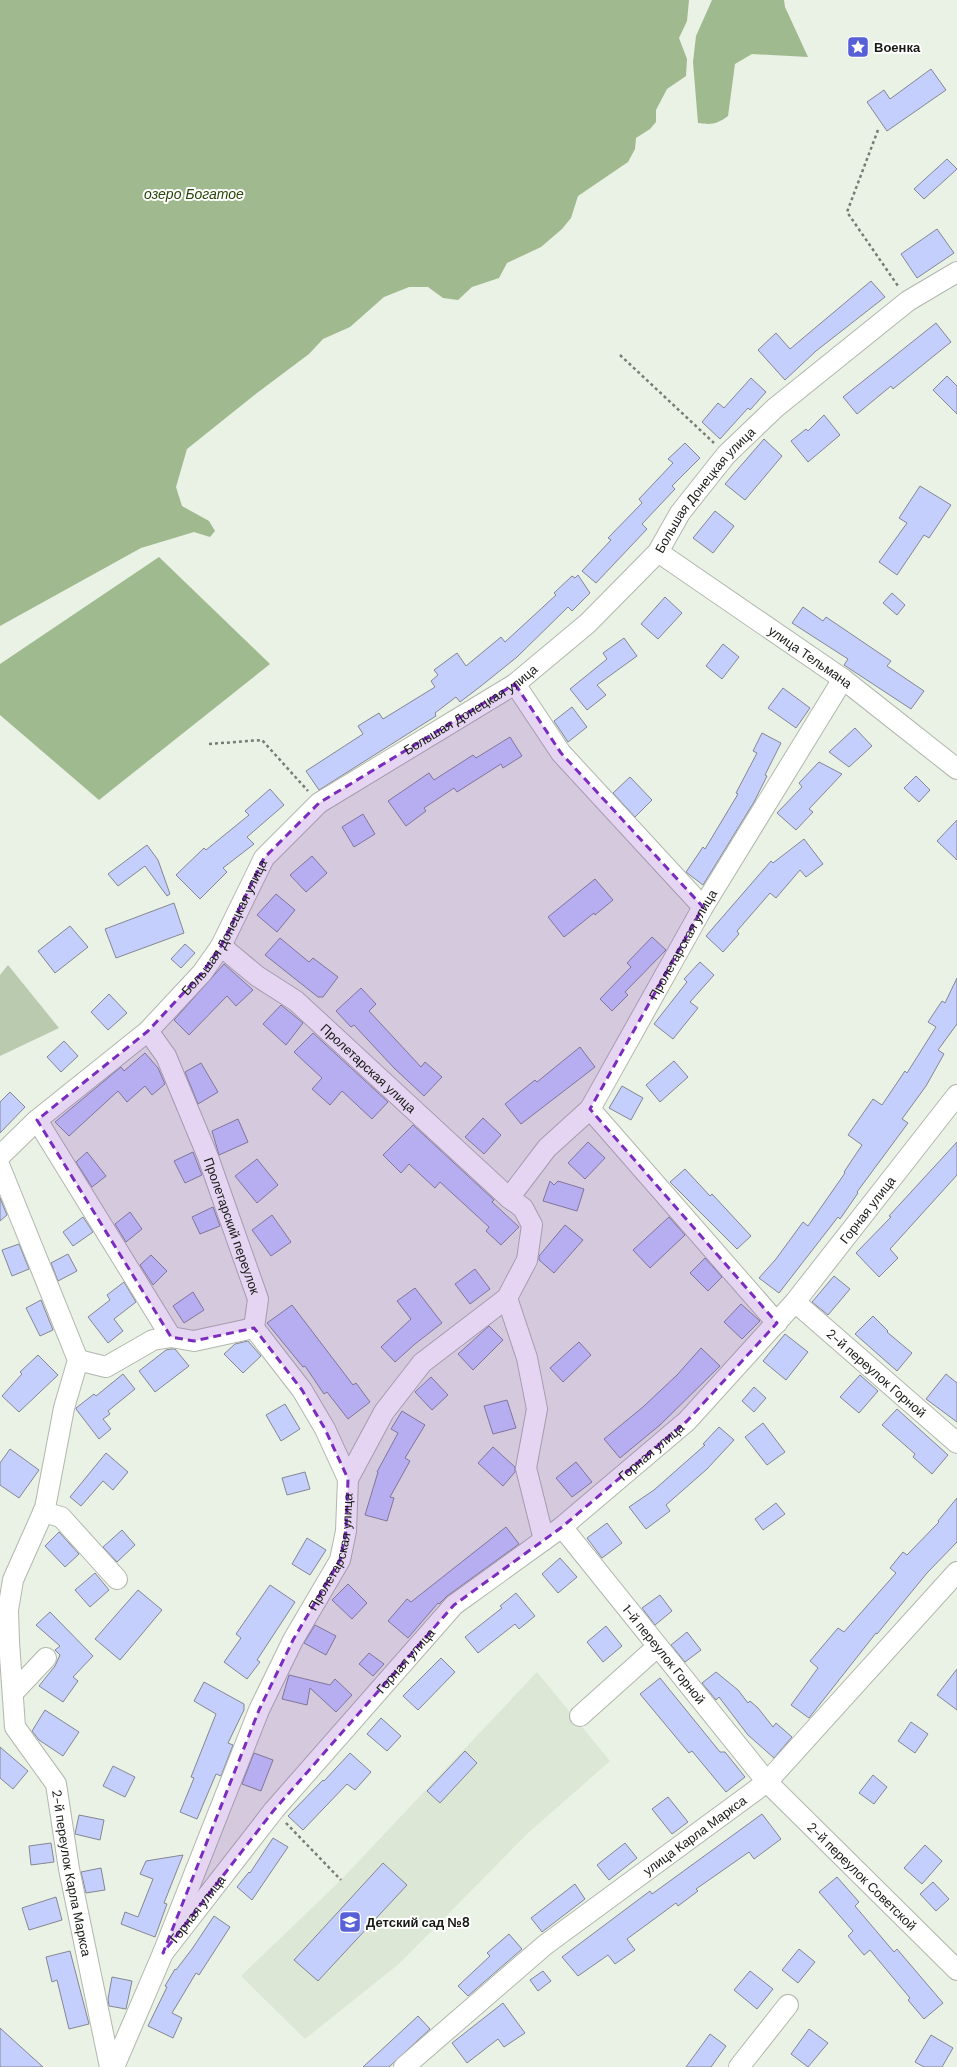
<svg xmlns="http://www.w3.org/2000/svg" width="957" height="2067" font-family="'DM Sans',sans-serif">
<rect width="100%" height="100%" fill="#eaf1e5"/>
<path fill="#dce7d5" d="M537 1672 610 1761 528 1833 400 1963 305 2039 241 1976 341 1880Z"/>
<path fill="#b9caae" d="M8 965 59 1028 0 1056V975Z"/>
<g fill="#a0ba8f">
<path d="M712 0H784L785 7 808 57 752 54 735 64 728 116C717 124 712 125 698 123L693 62 696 36Z"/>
<path d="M159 557 270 664 99 800 0 715V664Z"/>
</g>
<path fill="#a0b98f" d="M0 0H689L687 21 679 38 687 59 686 76 667 89 656 110V122L650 129 636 138 635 149 628 162 578 196 571 218 562 229 541 247 507 263 499 278 472 287 458 300 443 298 428 287H409L384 297 350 327 323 339 309 354 257 393 187 449 176 487 182 506 209 521 215 531 210 537 194 532 141 548 0 626Z"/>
<g fill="#c5cffd" stroke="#848792">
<path d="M931 69 946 90 887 131 867 102 884 90 890 99Z"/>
<path d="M947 159 957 169 924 199 914 189Z"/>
<path d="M937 229 954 253 917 278 901 254Z"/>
<path d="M871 281 885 297 816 351 785 380 758 350 776 333 790 349Z"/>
<path d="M936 323 951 342 893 389 891 386 857 414 843 397Z"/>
<path d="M947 376 957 386V414L933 390Z"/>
<path d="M751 378 766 392 750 410 748 408 720 439 702 422 718 403 724 408Z"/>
<path d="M824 415 840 435 808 462 791 441 806 429 808 431Z"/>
<path d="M764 439 782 456 745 500 725 484Z"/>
<path d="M685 443 700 458 672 486 675 489 642 524 647 529 596 583 582 571 611 540 608 538 642 503 639 499 673 463 668 459Z"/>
<path d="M920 486 951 505 929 538 924 535 897 575 879 562 907 523 899 518Z"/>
<path d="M715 511 734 526 713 553 693 538Z"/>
<path d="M578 575 590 593 572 611 568 607 517 657 481 686 460 702 456 697 435 713 436 716 319 790 306 771 363 734 358 726 379 713 383 719 435 687 431 681 438 675 434 670 457 653 466 666 501 637 505 642 556 595 554 593 572 576 575 578Z"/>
<path d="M892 593 905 605 897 615 883 603Z"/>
<path d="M665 597 682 613 658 639 641 624Z"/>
<path d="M803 607 823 621 826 617 891 661 887 666 924 691 911 709 844 665 848 659 792 623Z"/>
<path d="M624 638 637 656 597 685 606 695 587 710 570 689 607 659 603 653Z"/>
<path d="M723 644 739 657 722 679 706 666Z"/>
<path d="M783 688 810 708 796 728 768 708Z"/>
<path d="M572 707 587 727 568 742 554 721Z"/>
<path d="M855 728 872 746 849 767 829 752Z"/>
<path d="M762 733 781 743 765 775 767 776 754 802 703 885 686 872 703 847 705 849 738 794 736 793 757 753 753 751Z"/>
<path d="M510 737 522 756 503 768 501 764 457 792 454 788 424 808 426 811 406 826 388 801 429 773 434 780 473 755 476 758Z"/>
<path d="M819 762 842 774 809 809 813 812 796 830 777 813 802 787 799 783Z"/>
<path d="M916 776 930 790 919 802 904 788Z"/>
<path d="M630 777 652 800 635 817 613 793Z"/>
<path d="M270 789 284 805 247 837 254 844 223 868 227 872 200 899 176 875 204 848 206 850 249 815 245 811Z"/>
<path d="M363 814 375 834 354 847 342 827Z"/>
<path d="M957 820V860L937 841Z"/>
<path d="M804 839 823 864 806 877 800 870 776 898 770 893 737 931 739 934 723 952 706 936 771 861 773 863Z"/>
<path d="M147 845 158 860 170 894 167 896 145 866 118 886 108 874Z"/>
<path d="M312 856 327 873 306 892 290 875Z"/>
<path d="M595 879 613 900 595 915 594 913 564 937 548 917Z"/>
<path d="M276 894 295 910 277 932 257 915Z"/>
<path d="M174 903 184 933 116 958 105 929Z"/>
<path d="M70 926 88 947 55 973 38 951Z"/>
<path d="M652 937 666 950 625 992 628 995 612 1011 600 999 631 967 627 963Z"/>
<path d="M280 938 309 962 313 958 338 977 323 997H318L265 955Z"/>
<path d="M185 944 195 953 181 968 171 959Z"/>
<path d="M700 962 714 975 690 1002 698 1008 673 1039 654 1024 687 982 684 979Z"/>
<path d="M224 964 253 990 236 1006 227 996 189 1035 174 1020Z"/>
<path d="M957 978V1024L938 1050 944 1054 926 1086 902 1119 908 1123 857 1192 858 1193 840 1219 838 1217 779 1293 759 1278 776 1259 803 1222 808 1226 845 1173 844 1172 862 1145 848 1135 873 1099 882 1105 905 1071 907 1073 936 1027 928 1022 942 1001 945 1003Z"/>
<path d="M361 988 376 1004 369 1011 421 1067 425 1062 442 1077 424 1096 394 1068 354 1025 351 1027 336 1011Z"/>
<path d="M109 994 127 1013 108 1030 91 1012Z"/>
<path d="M281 1005 303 1023 286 1045 263 1024Z"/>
<path d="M313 1033 388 1102 372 1119 342 1091 330 1105 312 1089 322 1078 294 1052Z"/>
<path d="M64 1041 78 1056 61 1072 47 1057Z"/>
<path d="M580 1047 595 1067 521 1124 505 1104 535 1080 537 1082Z"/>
<path d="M145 1053 158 1068 165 1084 152 1095 145 1086 127 1102 118 1091 69 1136 55 1122 121 1067 124 1071Z"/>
<path d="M674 1061 688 1077 660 1102 646 1085Z"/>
<path d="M201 1063 218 1092 198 1104 185 1072Z"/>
<path d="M622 1086 643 1098 631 1120 609 1108Z"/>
<path d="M10 1092 25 1107 0 1133V1102Z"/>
<path d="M483 1118 501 1135 484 1154 465 1137Z"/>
<path d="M238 1119 248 1142 219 1155 212 1131Z"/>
<path d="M413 1125 494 1200 492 1202 519 1227 501 1245 486 1231 489 1227 440 1182 435 1188 409 1164 401 1173 383 1155Z"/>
<path d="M588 1142 605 1158 585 1179 568 1163Z"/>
<path d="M957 1142V1175L890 1249 898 1258 879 1277 856 1253 891 1217 889 1216Z"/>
<path d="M87 1152 106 1176 92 1187 76 1162Z"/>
<path d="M193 1152 202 1175 185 1183 174 1161Z"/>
<path d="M257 1159 278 1185 257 1203 235 1176Z"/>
<path d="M685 1169 710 1196 712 1194 751 1236 737 1249 670 1182Z"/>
<path d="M550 1181 554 1185 558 1181 584 1189 577 1211 543 1201Z"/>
<path d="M0 1198 7 1215 0 1221Z"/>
<path d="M213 1207 220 1226 200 1234 192 1217Z"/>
<path d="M130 1212 142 1229 126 1242 115 1224Z"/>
<path d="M272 1215 291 1242 271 1256 252 1230Z"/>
<path d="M83 1217 93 1232 73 1246 63 1232Z"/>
<path d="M669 1217 685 1235 650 1268 633 1250Z"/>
<path d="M565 1225 583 1240 554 1273 539 1260V1256Z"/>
<path d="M19 1244 29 1269 12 1276 2 1250Z"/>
<path d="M68 1254 77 1271 58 1281 51 1263Z"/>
<path d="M151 1255 167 1271 153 1285 140 1265Z"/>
<path d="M705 1258 722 1277 708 1291 690 1273Z"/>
<path d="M475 1269 490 1289 470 1304 455 1284Z"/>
<path d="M834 1276 850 1289 828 1315 812 1302Z"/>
<path d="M124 1282 136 1302 114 1319 123 1331 108 1343 88 1317 110 1300 107 1295Z"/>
<path d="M415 1288 442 1323 415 1344 395 1362 381 1347 411 1319 397 1301Z"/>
<path d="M193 1292 204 1310 184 1323 173 1306Z"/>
<path d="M41 1300 53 1330 40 1336 26 1308Z"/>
<path d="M741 1304 760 1321 742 1339 724 1322Z"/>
<path d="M292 1305 353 1385 356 1383 370 1402 348 1419 327 1392 324 1394 305 1366 303 1367 267 1323Z"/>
<path d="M873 1316 888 1331 887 1332 912 1353 897 1371 855 1334Z"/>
<path d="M489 1326 503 1340 473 1370 458 1354Z"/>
<path d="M785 1334 808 1352 786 1380 763 1361Z"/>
<path d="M248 1341 261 1356 243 1373 224 1354 235 1344Z"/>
<path d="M579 1342 591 1355 563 1382 550 1368Z"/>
<path d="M701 1348 720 1366 660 1425 620 1458 604 1439 643 1407 677 1375Z"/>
<path d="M171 1349H175L189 1366 155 1392 139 1371 166 1350Z"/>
<path d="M38 1355 58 1375 19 1412 2 1396 22 1374 20 1372Z"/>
<path d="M123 1374 135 1389 108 1411 110 1414 103 1419 111 1429 99 1439 76 1409V1408L94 1394 96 1396Z"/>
<path d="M946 1374 957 1383V1422L926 1399Z"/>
<path d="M860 1375 878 1391 859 1413 840 1397Z"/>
<path d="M431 1377 448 1395 432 1410 415 1392Z"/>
<path d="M754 1387 766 1398 754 1412 742 1401Z"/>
<path d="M507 1400 516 1428 493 1434 484 1406Z"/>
<path d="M285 1404 300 1429 281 1441 266 1415Z"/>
<path d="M897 1409 948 1455 932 1474 913 1457 915 1454 882 1425Z"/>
<path d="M402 1411 425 1425 405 1458 410 1461 390 1497 394 1498 387 1521 365 1515 378 1472H377L398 1433 391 1429Z"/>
<path d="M763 1423 785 1452 767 1465 745 1437Z"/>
<path d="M719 1427 734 1440 707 1469 666 1505 670 1511 646 1529 629 1507 654 1490 705 1445 703 1444Z"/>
<path d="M493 1447 515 1467V1472L503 1486 478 1463Z"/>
<path d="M10 1449 39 1470 19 1498 0 1485V1463Z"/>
<path d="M106 1453 128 1472 113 1490 103 1481 81 1506 70 1497Z"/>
<path d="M576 1462 592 1482 572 1497 556 1478Z"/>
<path d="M305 1472 310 1489 287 1495 282 1478Z"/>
<path d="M957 1498V1542L927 1573 877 1634 876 1633 809 1718 791 1705 818 1668 810 1661 838 1628 844 1632 896 1573 890 1568 903 1552 907 1555 939 1522 938 1521Z"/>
<path d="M776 1503 785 1514 763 1530 755 1519Z"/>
<path d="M607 1523 622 1543 602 1558 587 1538Z"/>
<path d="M506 1527 519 1544 447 1596 439 1604 438 1603 408 1638 388 1621 407 1599 411 1602Z"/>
<path d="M122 1530 135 1545 117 1562 103 1547Z"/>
<path d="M59 1532 79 1554 65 1567 45 1546Z"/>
<path d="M307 1538 326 1550 310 1575 292 1564Z"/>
<path d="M560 1558 577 1577 558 1593 542 1574Z"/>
<path d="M95 1573 109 1590 90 1607 75 1590Z"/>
<path d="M348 1584 367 1603 352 1619 332 1600Z"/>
<path d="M270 1585 295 1602 257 1660 260 1662 247 1679 224 1662 241 1638 236 1634Z"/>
<path d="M138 1590 162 1610 120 1660 95 1639Z"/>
<path d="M516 1593 535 1616 519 1629 515 1624 478 1653 465 1637 502 1608 500 1606Z"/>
<path d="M660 1595 672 1611 655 1625 642 1608Z"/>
<path d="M50 1612 93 1656 73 1677 78 1681 63 1702 39 1686 55 1666 60 1655 55 1650 60 1646 36 1625Z"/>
<path d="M315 1625 336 1636 326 1655 304 1643Z"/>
<path d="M606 1626 622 1646 603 1662 587 1642Z"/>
<path d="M687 1632 701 1650 685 1662 671 1645Z"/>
<path d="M369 1653 384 1664 373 1676 359 1664Z"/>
<path d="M441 1658 455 1672 418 1710 403 1696Z"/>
<path d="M957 1669V1710L937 1695Z"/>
<path d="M716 1672 738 1690 748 1703 750 1701 758 1708 773 1727 776 1723 792 1737 774 1758 748 1735 719 1697 716 1700 702 1683Z"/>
<path d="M289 1675 330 1685 335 1679 352 1695 336 1712 310 1688 307 1705 282 1699Z"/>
<path d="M660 1678 720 1752H725L745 1777 726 1792 692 1751 689 1753 640 1694Z"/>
<path d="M204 1682 244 1704V1710L228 1743 233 1745 221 1776 216 1774 197 1819 180 1812 194 1778 191 1777 216 1714 194 1701Z"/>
<path d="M45 1710 79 1732 63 1756 39 1740 32 1731Z"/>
<path d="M381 1718 401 1736 387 1751 367 1734Z"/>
<path d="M911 1722 928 1734 915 1753 898 1741Z"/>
<path d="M0 1747 28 1771 13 1789 0 1778Z"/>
<path d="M465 1751 477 1763 440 1803 427 1791Z"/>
<path d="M254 1753 273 1760 261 1791 242 1784Z"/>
<path d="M350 1753 371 1772 355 1790 347 1784 303 1830 288 1816 323 1780 324 1781Z"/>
<path d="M113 1766 135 1777 125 1797 103 1786Z"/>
<path d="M873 1775 887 1787 874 1804 859 1793Z"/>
<path d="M668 1797 688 1822 672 1834 652 1809Z"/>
<path d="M762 1814 781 1839 754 1859 749 1852 696 1889 698 1891 678 1906 676 1903 627 1939 635 1950 615 1964 608 1955 578 1976 562 1957 650 1891 652 1894Z"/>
<path d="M79 1815 104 1820 100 1840 75 1834Z"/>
<path d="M273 1838 288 1847 252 1900 237 1887 249 1872 250 1873Z"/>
<path d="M51 1843 54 1862 31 1865 29 1846Z"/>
<path d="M625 1843 637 1858 609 1880 597 1865Z"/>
<path d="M925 1845 942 1861 922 1884 904 1868Z"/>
<path d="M183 1855 164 1903 167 1904 155 1937 121 1924 125 1912 138 1917 153 1879 140 1874 146 1861Z"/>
<path d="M383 1863 407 1885 318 1981 294 1960Z"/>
<path d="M101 1868 105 1890 86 1893 81 1872Z"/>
<path d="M837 1877 859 1902 855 1906 894 1952 897 1949 943 2003 924 2019 908 2000 910 1998 870 1950 864 1955 848 1936 853 1931 819 1892Z"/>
<path d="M933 1882 949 1899 936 1911 920 1894Z"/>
<path d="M575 1884 585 1899 542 1932 531 1918Z"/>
<path d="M56 1897 62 1920 29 1930 22 1908Z"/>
<path d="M214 1916 230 1927 199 1975 196 1973 172 2013 182 2018 173 2038 148 2026 167 1987 165 1986 175 1969 176 1970 192 1949Z"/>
<path d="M509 1934 522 1949 468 1996 458 1986 490 1956 487 1953Z"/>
<path d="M799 1949 815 1962 798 1983 782 1970Z"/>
<path d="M70 1951 89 2024 69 2029 57 1980 52 1982 46 1957Z"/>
<path d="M543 1971 551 1981 538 1991 530 1980Z"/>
<path d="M750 1971 773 1989 757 2009 734 1990Z"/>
<path d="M112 1977 132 1981 126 2009 109 2006 108 1999Z"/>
<path d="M503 2003 525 2033 504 2047 498 2039 467 2063 452 2043Z"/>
<path d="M418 2016 430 2029 389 2067H363Z"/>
<path d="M0 2028 43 2067H0Z"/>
<path d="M809 2029 828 2043 808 2067 791 2054Z"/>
<path d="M710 2034 726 2046 711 2067H686Z"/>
<path d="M931 2035 953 2048 942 2067H924L915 2062Z"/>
</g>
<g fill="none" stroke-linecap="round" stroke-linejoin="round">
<g stroke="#b0b7ac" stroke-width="22">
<g id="minor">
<path id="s1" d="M658 552 843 679 957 769"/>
<path d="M515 684 561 753 703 907"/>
<path id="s2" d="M221 946 257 976 296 1001 509 1198"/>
<path id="s3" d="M148 1031 166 1056 208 1157 258 1299 254 1328 302 1390 325 1429 348 1479"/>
<path d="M590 1109 777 1323"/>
<path d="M37 1120 171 1337"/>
<path id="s4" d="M0 1156 37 1120 148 1031 202 973 221 946 264 858 319 803 515 684 588 623 658 552 680 513 726 455 775 408 908 301 957 272"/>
<path id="s5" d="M0 1167 78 1360 64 1408 45 1508 13 1580 8 1610 9 1642 15 1727 56 1784 69 1869 110 2067"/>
<path d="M507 1298 527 1358 537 1409 526 1468 544 1540"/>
<path id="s6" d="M795 1302 957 1443"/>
<path d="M78 1360 106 1367 153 1340 171 1337 194 1341 254 1328"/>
<path d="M43 1512 61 1517 117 1579"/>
<path id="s7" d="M562 1527 767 1782 957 1970"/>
<path d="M13 1693 46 1658"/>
<path d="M580 1716 657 1647"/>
<path id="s8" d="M163 1953 259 1710 293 1640 340 1560 346 1531 348 1479 384 1412 422 1363 507 1298 527 1260 532 1225 523 1208 509 1198 547 1148 590 1109 703 907 843 679"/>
<path id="s9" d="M114 2067 163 1953 274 1810 454 1605 562 1527 687 1421 795 1302 957 1095"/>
<path id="s10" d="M404 2067 545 1945 767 1782 957 1572"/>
<path d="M739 2067 788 2005"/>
</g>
</g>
<g stroke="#787c74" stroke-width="2.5" stroke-dasharray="3 3" stroke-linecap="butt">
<path d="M878 130 847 212 898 286"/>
<path d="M620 355 714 443"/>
<path d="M209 744 262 740 308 791"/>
<path d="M286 1823 341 1880"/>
</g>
<use href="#minor" stroke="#fff" stroke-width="20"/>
</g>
<path fill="#7b2cbf" fill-opacity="0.2" stroke="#7b2cbf" stroke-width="3" stroke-dasharray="8 5" stroke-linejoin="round" d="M515 684 561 753 703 907 590 1109 777 1323 687 1421 562 1527 454 1605 274 1810 163 1953 259 1710 293 1640 340 1560 346 1531 348 1479 325 1429 302 1390 254 1328 194 1341 171 1337 37 1120 148 1031 202 973 221 946 264 858 319 803Z"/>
<defs>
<g id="sight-square" transform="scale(1.15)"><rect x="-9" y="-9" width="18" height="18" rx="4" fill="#5760d7" stroke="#fff"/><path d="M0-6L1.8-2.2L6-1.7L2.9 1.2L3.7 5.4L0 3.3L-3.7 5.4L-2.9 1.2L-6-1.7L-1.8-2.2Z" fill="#fff"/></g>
<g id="school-square" transform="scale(1.15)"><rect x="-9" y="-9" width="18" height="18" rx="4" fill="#5760d7" stroke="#fff"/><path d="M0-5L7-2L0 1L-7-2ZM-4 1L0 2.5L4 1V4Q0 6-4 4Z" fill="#fff"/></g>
</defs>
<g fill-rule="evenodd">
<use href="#sight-square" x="858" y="47"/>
<use href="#school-square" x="350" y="1922"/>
</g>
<g text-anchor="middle" stroke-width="4" stroke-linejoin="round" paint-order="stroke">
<g font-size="13" font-weight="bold" fill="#181a16" stroke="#fff" text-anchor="start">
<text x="874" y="52">Военка</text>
<text x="366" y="1927">Детский сад №8</text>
</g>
<g font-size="13" fill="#181a16" stroke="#fff">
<text dy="5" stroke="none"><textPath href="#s4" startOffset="984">Большая Донецкая улица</textPath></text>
<text dy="5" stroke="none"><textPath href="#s1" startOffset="185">улица Тельмана</textPath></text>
<text dy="5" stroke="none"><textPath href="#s4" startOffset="660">Большая Донецкая улица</textPath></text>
<text dy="5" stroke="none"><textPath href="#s4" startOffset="324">Большая Донецкая улица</textPath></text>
<text dy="5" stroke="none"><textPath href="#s8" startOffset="1183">Пролетарская улица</textPath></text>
<text dy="5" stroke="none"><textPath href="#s2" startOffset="192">Пролетарская улица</textPath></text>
<text dy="5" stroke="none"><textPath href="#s9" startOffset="1153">Горная улица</textPath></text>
<text dy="5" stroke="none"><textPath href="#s3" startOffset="213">Пролетарский переулок</textPath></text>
<text dy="5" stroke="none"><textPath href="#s6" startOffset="108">2-й переулок Горной</textPath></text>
<text dy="5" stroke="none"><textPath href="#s9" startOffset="828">Горная улица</textPath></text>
<text dy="5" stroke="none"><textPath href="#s8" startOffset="437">Пролетарская улица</textPath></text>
<text dy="5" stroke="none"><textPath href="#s7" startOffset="163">1-й переулок Горной</textPath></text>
<text dy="5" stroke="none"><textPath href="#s9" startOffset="504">Горная улица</textPath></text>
<text dy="5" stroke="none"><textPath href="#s10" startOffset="372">улица Карла Маркса</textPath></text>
<text dy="5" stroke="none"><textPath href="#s5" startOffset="747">2-й переулок Карла Маркса</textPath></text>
<text dy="5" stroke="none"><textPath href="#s7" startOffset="461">2-й переулок Советской</textPath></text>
<text dy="5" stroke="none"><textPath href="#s9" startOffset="180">Горная улица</textPath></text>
</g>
<g font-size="14" font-style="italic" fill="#274605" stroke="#fff">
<text x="194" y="199">озеро Богатое</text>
</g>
</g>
</svg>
